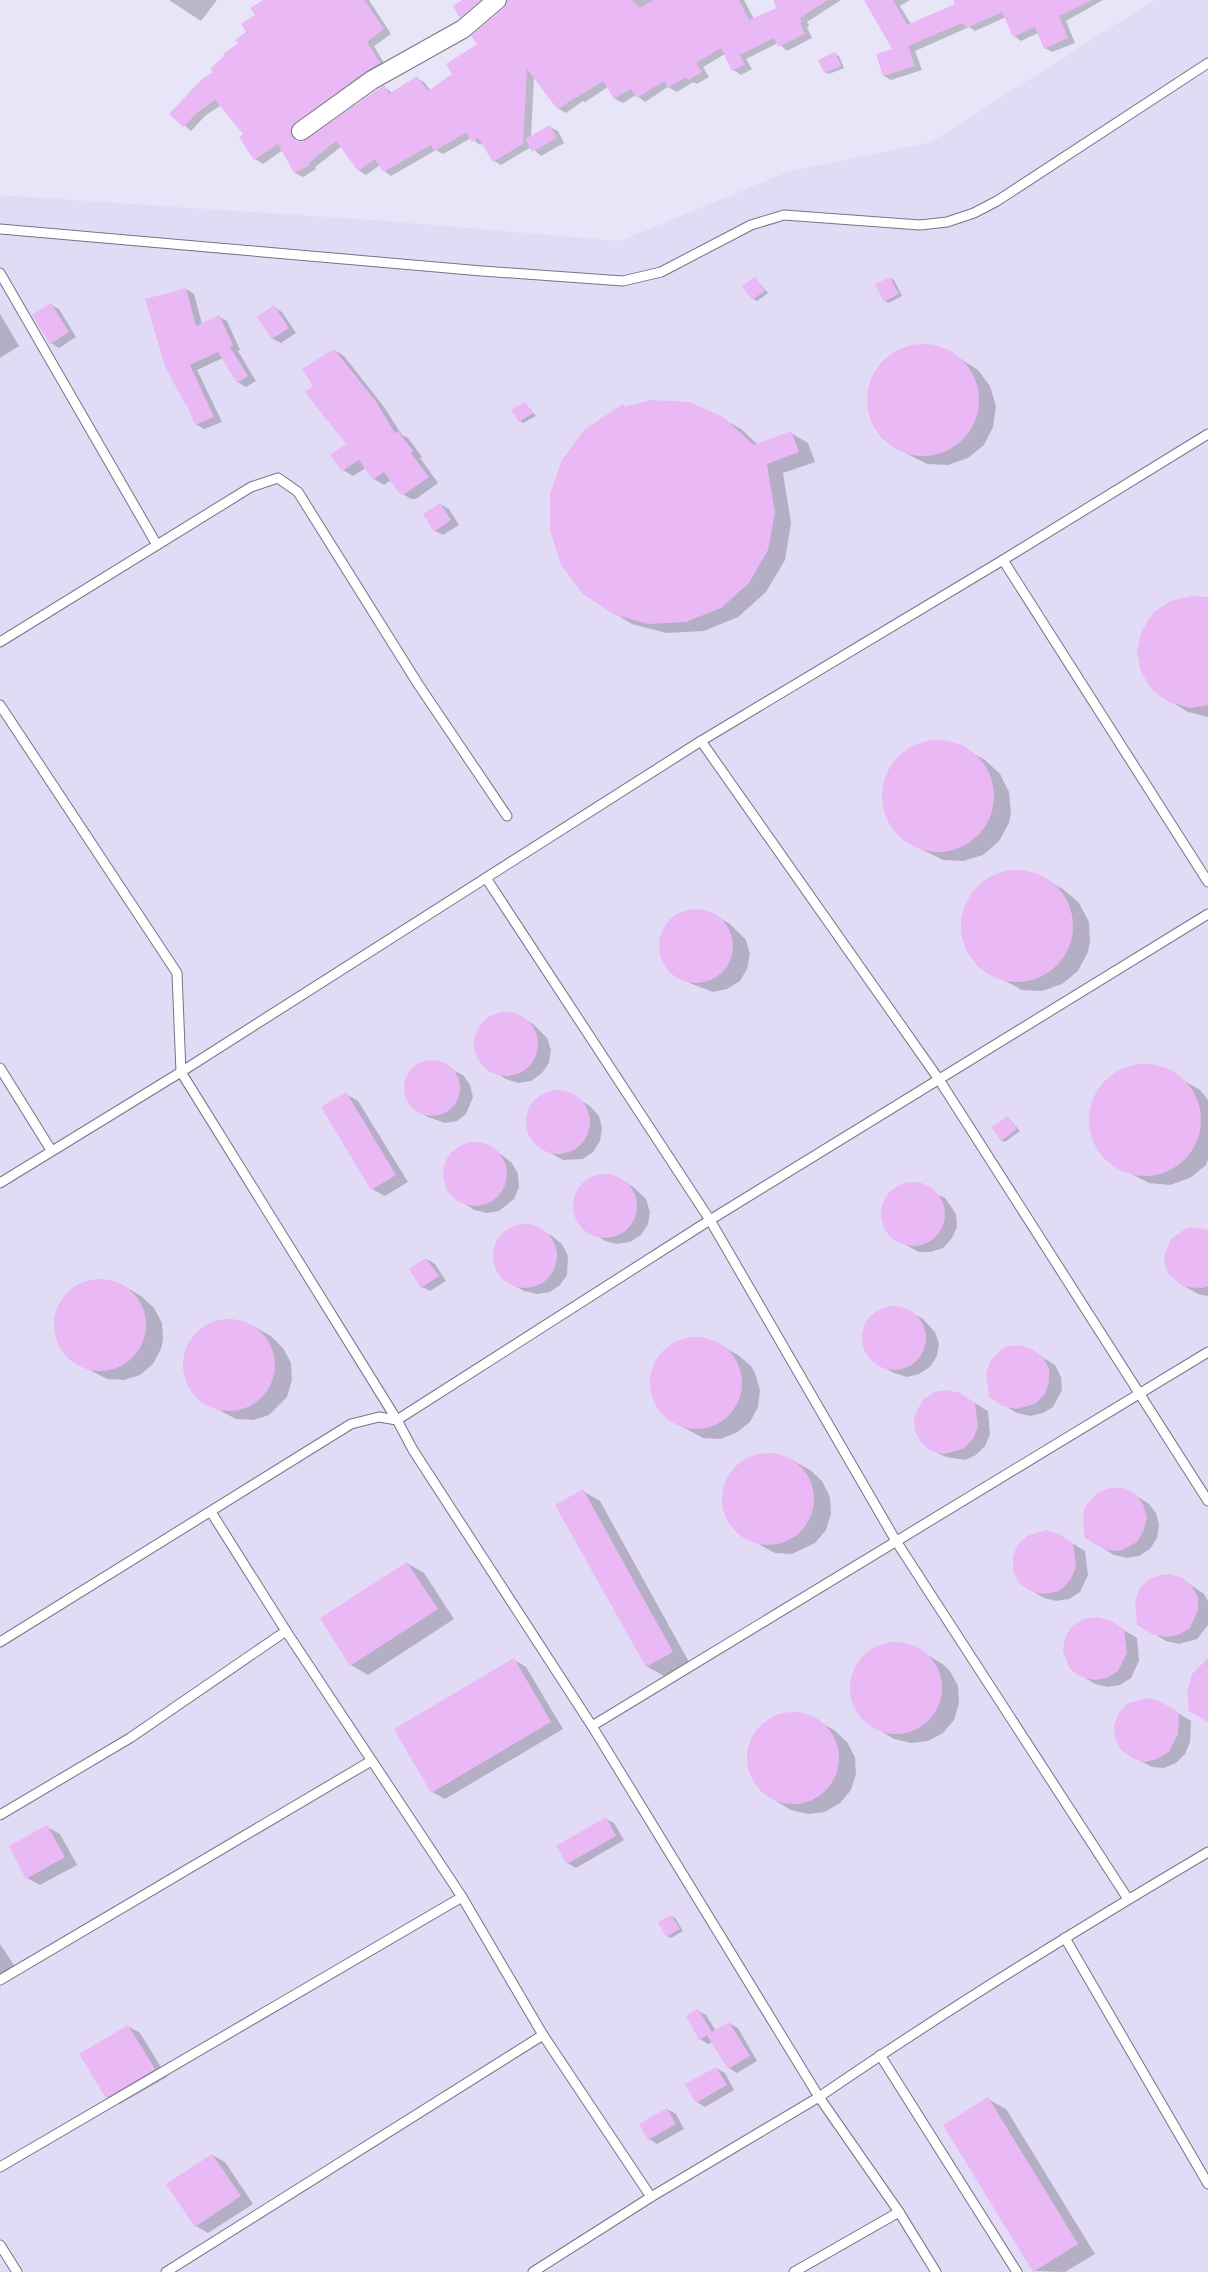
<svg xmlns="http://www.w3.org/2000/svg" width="1208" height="2272" font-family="'Archivo Narrow',sans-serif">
<rect width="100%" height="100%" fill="#e9e5f8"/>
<path fill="#e2dbf6" d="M1154 0H1208V2272H0V195L387 221 620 241 787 172 931 142Z"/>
<g fill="#0003">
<path d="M169 0H217L201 21Z"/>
<path d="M265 0H369L391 34 374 46 387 68 298 137 299 141 303 143 384 87 393 93 417 78 424 82 431 91 453 75 505 9 508 0H744L754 19 778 8 774 0H841L807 22 809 26 807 27 812 38 787 51 778 43 746 59 752 69 741 75 733 70 725 54 703 67 709 77 697 84 693 82 677 92 668 87 645 102 636 95 623 103 615 99 608 87 585 102 583 101 566 113 559 109 534 76 531 137 550 127 558 131 564 143 541 156 531 147 501 165 494 161 483 143 480 145 471 138 443 154 436 150 391 176 384 171 380 165 366 175 358 170 342 146 315 167 316 169 303 177 295 173 283 150 263 164 255 159 240 138 245 135 221 105 205 116 191 131 171 114 215 72 239 43Z"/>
<path d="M865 0H910L900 6 911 24 956 5 958 0H1103L1066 21 1075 43 1052 52 1045 48 1038 33 1021 41 1014 36 1006 17 975 31 969 27 915 51 922 70 891 80 884 76 894 50Z"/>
<path d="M835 54 839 56 844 68 829 74 825 72Z"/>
<path d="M755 278 768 293 757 301 753 299Z"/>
<path d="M890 278 894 280 902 296 888 303 885 301Z"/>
<path d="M186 289 194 294 202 324 219 317 227 321 240 350 238 351 256 381 246 387 238 382 223 358 197 370 222 422 204 429 196 424 186 403Z"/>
<path d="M51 305 59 309 76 337 59 348 51 343Z"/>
<path d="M274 307 282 312 296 333 281 343 273 339Z"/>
<path d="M0 314 19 346 0 358Z"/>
<path d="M932 346 951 353 978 370 990 386 996 406 993 427 984 445 968 458 948 465 927 464 890 445 876 429 869 410V389L877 370 892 355 911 347Z"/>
<path d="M334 350 344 356 384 407 402 435 408 438 422 457 420 458 438 483 416 499H411L401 493 391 480 384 485 374 479 366 468 353 476 343 470 332 455 348 444 315 387Z"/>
<path d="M525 403 536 416 523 423 520 421Z"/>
<path d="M623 406 627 408 723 419 741 429 758 445 791 433 808 443 815 462 783 473 791 523 785 560 766 592 738 617 704 631 666 633 632 624 614 613Z"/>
<path d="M440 504 449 509 459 525 443 535 435 531Z"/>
<path d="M1208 600V717L1188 712 1170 701Z"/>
<path d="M947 742 967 750 985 760 1000 774 1009 792 1011 813 1009 823 999 841 983 855 963 861 943 860 905 841 892 826 884 806V785L893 766 907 751 926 743Z"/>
<path d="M1026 872 1046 879 1064 890 1079 903 1089 922 1090 942 1088 952 1078 971 1062 984 1042 991 1022 990 985 970 971 955 963 936 964 915 972 896 986 881 1005 873Z"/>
<path d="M698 911 712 914 730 924 746 940 750 954 747 969 740 981 727 989 713 992 692 984 674 974 664 962 661 948 663 934 671 921 683 913Z"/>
<path d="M508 1013 520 1016 533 1024 547 1038 551 1050 549 1063 542 1073 531 1081 518 1083 506 1079 482 1064 476 1052V1039L480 1028 495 1016Z"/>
<path d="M433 1061 463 1075 470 1085 473 1097 466 1114 457 1121 445 1123 428 1117 414 1109 405 1094 406 1082 411 1071 421 1064Z"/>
<path d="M1143 1065 1164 1069 1200 1090 1208 1100V1160L1206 1165 1190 1178 1170 1185 1149 1183 1112 1164 1098 1149 1091 1129 1090 1119 1094 1099 1106 1082 1123 1070Z"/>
<path d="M553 1092 565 1093 577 1098 590 1106 599 1116 602 1128 600 1141 593 1152 583 1159 563 1160 538 1146 530 1137 527 1118 532 1106 541 1097Z"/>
<path d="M346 1094 358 1101 408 1182 385 1196 372 1189Z"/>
<path d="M1008 1117 1020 1131 1005 1142 1001 1140Z"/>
<path d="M476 1144 489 1147 502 1155 512 1163 518 1174 519 1187 514 1199 499 1211 487 1213 474 1210 451 1194 445 1183 444 1170 449 1158 464 1146Z"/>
<path d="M600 1176 619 1178 632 1186 646 1199 650 1212 648 1224 641 1235 630 1242 617 1244 605 1241 581 1225 576 1214 575 1201 579 1189 588 1180Z"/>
<path d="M914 1183 945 1198 956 1214 957 1227 952 1238 943 1248 931 1252H919L893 1238 885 1228 882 1216 884 1204 891 1193 901 1186Z"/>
<path d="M526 1225 538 1229 552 1236 562 1244 568 1256 567 1275 560 1285 550 1292 537 1294 524 1291 511 1284 497 1270 494 1258 496 1245 503 1235 514 1228Z"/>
<path d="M1208 1232V1295L1207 1296 1198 1294 1184 1286Z"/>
<path d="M427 1259 435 1264 446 1281 430 1291 422 1287Z"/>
<path d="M108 1280 124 1286 141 1296 154 1308 162 1323 163 1340 161 1349 153 1364 140 1375 124 1380 107 1379 73 1361 62 1349 56 1333V1316L63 1300 75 1288 90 1281Z"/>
<path d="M896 1308 908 1311 922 1318 935 1332 939 1344 937 1356 930 1367 919 1374 907 1377 894 1373 881 1366 867 1352 864 1340 866 1327 872 1317 883 1309Z"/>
<path d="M236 1320 253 1326 271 1336 283 1348 291 1363 292 1380 287 1397 269 1415 253 1420 236 1419 202 1401 191 1389 185 1373V1356L192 1340 203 1328 219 1321Z"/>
<path d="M686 1339H704L720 1345 738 1355 751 1366 755 1373 760 1390 758 1407 750 1422 736 1433 720 1439 703 1438 670 1420 658 1407 652 1391V1374L659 1359 671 1346Z"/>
<path d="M1031 1350 1055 1365 1061 1377 1062 1390 1053 1407 1043 1413 1030 1416 1017 1413 1004 1405Z"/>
<path d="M935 1393 973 1402 988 1411 990 1434 985 1446 976 1455 965 1460 946 1457 932 1450 916 1417 920 1406Z"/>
<path d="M776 1454 792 1460 810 1470 822 1481 830 1497 831 1514 826 1530 815 1543 792 1554 775 1553 742 1535 730 1522 724 1506V1490L731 1474 743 1462 758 1455Z"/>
<path d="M583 1491 600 1501 689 1662 664 1676 646 1666Z"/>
<path d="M1134 1495 1148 1503 1156 1513 1159 1525 1157 1538 1150 1549 1139 1556 1127 1558 1114 1555 1086 1538Z"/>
<path d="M1046 1532 1072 1543 1085 1551 1088 1575 1080 1592 1069 1599 1056 1601 1044 1598 1031 1590 1023 1541 1033 1534Z"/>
<path d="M407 1563 424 1573 454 1619 368 1675 351 1665Z"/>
<path d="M1162 1575 1181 1578 1204 1594 1208 1601V1625L1197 1639 1179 1644 1166 1641 1153 1633 1150 1580Z"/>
<path d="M1109 1621 1137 1638 1139 1661 1131 1678 1120 1685 1108 1687 1095 1684 1082 1676Z"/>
<path d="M895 1643 911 1645 944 1665 950 1671 958 1686 959 1703 954 1720 943 1733 928 1741 911 1743 894 1739 862 1719 853 1704 851 1687 854 1670 864 1656 878 1647Z"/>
<path d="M514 1660 526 1667 563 1729 445 1799 432 1792Z"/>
<path d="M1173 1710 1191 1721 1190 1742 1185 1754 1176 1763 1164 1768 1152 1767 1127 1754Z"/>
<path d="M800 1714 816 1720 834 1730 847 1742 855 1757 856 1774 851 1790 840 1803 825 1812 808 1814 791 1810 766 1795 755 1782 748 1767 749 1749 755 1734 767 1721 783 1715Z"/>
<path d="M606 1819 614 1823 624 1840 576 1868 567 1863Z"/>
<path d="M47 1827 60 1834 77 1865 40 1885 27 1878Z"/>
<path d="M671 1916 675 1918 683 1931 671 1938 667 1936Z"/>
<path d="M0 1944 16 1968 0 1979Z"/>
<path d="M698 2011 706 2015 716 2031 729 2023 738 2028 757 2061 737 2073 729 2068 712 2042 708 2044 700 2039Z"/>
<path d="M128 2026 140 2033 167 2077 120 2104 107 2097Z"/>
<path d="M716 2068 725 2073 734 2090 705 2107 697 2102Z"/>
<path d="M988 2099 1006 2109 1095 2254 1065 2272 1034 2271Z"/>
<path d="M667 2109 676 2114 684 2129 657 2144 649 2139Z"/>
<path d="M212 2155 225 2162 253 2204 208 2233 196 2226Z"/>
</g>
<g fill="#e9b8f5">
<path d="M263 0H364L384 29 367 42 380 63 366 71 292 126V137L302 142 384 85 389 94 417 76 428 91 452 74 446 64 477 44 471 36 504 8 507 0H632L640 8 653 0H739L749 20 776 8 773 0H828L800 18 802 22 800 23 805 34 778 47 774 38 740 55 745 65 732 71 721 48 696 63 702 72 689 80 686 77 668 88 664 81 637 98 631 89 614 99 603 81 576 98 575 97 558 110 527 69 523 144 493 162 478 138 472 142 466 133 434 151 431 145 383 172 375 159 358 171 336 141 309 163 310 165 294 173 278 144 254 160 239 137 243 134 215 100 198 112 183 127 169 114 202 79 213 72 210 69 224 56 223 54 238 43 235 40 246 32 241 24 255 15 250 8Z"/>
<path d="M462 0H481L460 18 453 6Z"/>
<path d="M864 0H893L907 25 955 4 953 0H1093L1059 16 1068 38 1044 49 1035 27 1013 37 1002 12 967 28 962 23 908 46 915 66 883 76 876 54 892 49Z"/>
<path d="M835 52 841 66 824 73 818 60Z"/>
<path d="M550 125 557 138 532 152 525 139Z"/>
<path d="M755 277 765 291 752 300 742 286Z"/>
<path d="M890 277 899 294 884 302 875 284Z"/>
<path d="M186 288 196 326 219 315 233 345 230 347 248 376 237 383 218 352 190 365 214 417 195 425 186 403 185 404 165 366 145 299Z"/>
<path d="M51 303 69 332 50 344 32 315Z"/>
<path d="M274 305 289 328 272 339 257 317Z"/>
<circle cx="923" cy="400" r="56"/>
<path d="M334 349 375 400 395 433 398 431 413 451 411 453 429 477 405 494H400L384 472 373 480 359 460 342 471 330 455 346 444 305 392 313 386 302 369Z"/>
<path d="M651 400 689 402 723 417 754 445 791 431 799 452 767 464 775 513 768 550 749 583 721 608 686 622 648 624 613 614 583 594 561 565 550 530V494L562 460 584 430 623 404V407Z"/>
<path d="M525 402 533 413 519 422 511 410Z"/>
<path d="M440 503 451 520 434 532 423 514Z"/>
<path d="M1192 596 1208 597V705L1190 708 1169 702 1152 690 1141 672 1137 651 1142 630 1154 612 1171 601Z"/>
<circle cx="938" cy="796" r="56"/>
<circle cx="1017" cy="926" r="56"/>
<circle cx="696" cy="946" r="37"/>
<circle cx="506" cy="1044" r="32"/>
<circle cx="432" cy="1088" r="28"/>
<circle cx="1145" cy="1120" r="56"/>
<circle cx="558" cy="1122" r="32"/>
<path d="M346 1092 396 1175 371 1190 321 1107Z"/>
<path d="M1008 1116 1017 1129 1001 1141 991 1127Z"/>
<circle cx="475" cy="1174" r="32"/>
<circle cx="605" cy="1206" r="32"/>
<circle cx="913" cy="1214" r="32"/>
<circle cx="525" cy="1256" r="32"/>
<path d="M1187 1228H1197L1208 1230V1286L1203 1288 1184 1287 1169 1275 1165 1266 1164 1256 1171 1239Z"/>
<path d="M426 1258 439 1276 421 1288 409 1269Z"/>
<circle cx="100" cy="1325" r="46"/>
<circle cx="894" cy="1338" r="32"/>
<circle cx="229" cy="1365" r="46"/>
<circle cx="696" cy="1383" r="46"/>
<path d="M1019 1345 1032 1349 1043 1357 1049 1369V1382L1045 1394 1035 1404 1016 1409 1003 1406 989 1397 986 1373 991 1360 1000 1351 1006 1347Z"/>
<path d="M947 1390 960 1393 975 1403 978 1427 973 1439 963 1449 944 1454 931 1451 921 1442 915 1431 914 1417 923 1400 934 1392Z"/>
<circle cx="768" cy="1499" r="46"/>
<path d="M1109 1488H1123L1135 1494 1143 1504 1147 1517 1144 1530 1137 1542 1120 1551 1107 1550 1085 1538 1083 1521 1084 1508 1097 1493Z"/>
<path d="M583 1489 673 1652 646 1667 555 1505Z"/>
<path d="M1046 1530 1059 1534 1073 1543 1076 1567 1071 1579 1062 1589 1056 1592 1043 1594 1030 1591 1019 1583 1013 1571V1558L1017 1545 1027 1536Z"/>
<path d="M407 1562 438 1609 350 1666 320 1618Z"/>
<path d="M1168 1574 1181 1577 1191 1585 1198 1597V1610L1190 1628 1178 1635 1165 1637 1152 1634 1137 1625 1135 1601 1140 1588 1149 1579Z"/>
<path d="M1097 1617 1110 1620 1124 1629 1127 1653 1118 1671 1107 1678 1094 1680 1081 1677 1070 1669 1063 1651 1065 1638 1072 1626 1084 1619Z"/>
<circle cx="896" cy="1688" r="46"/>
<path d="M514 1658 551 1722 431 1793 394 1729Z"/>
<path d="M1208 1658V1722L1189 1711 1187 1693 1192 1674Z"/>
<path d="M1147 1698 1160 1701 1179 1713 1178 1734 1169 1752 1157 1759 1144 1762 1132 1758 1121 1750 1115 1739 1114 1725 1119 1713 1128 1703Z"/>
<circle cx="793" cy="1758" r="46"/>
<path d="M606 1817 616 1836 567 1864 556 1846Z"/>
<path d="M47 1825 65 1857 26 1879 9 1846Z"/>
<path d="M671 1915 680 1929 666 1937 658 1922Z"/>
<path d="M698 2009 712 2032 699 2040 686 2016Z"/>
<path d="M729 2022 750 2056 728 2069 707 2035Z"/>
<path d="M128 2025 155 2069 106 2098 79 2054Z"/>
<path d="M716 2067 727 2085 696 2103 685 2084Z"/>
<path d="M988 2097 1078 2244 1033 2272 943 2125Z"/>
<path d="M667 2108 676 2124 648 2140 639 2124Z"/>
<path d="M212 2154 241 2196 195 2227 166 2184Z"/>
</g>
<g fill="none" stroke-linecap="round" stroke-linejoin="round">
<g stroke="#787385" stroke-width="11">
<g id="service">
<path d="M0 229 482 271 623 281 661 272 751 225 784 215 920 225 947 222 974 213 997 201 1208 63"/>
<path d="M0 273 157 545"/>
<path d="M1003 560 1208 882"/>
<path d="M0 642 251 487 278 478 298 492 418 684 507 816"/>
<path d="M0 705 177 973 181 1072 397 1420 413 1450 592 1726 819 2097 651 2197 533 2272"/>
<path d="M701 741 938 1078 1208 1501"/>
<path d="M486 878 710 1220 896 1541 1128 1899"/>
<path d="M0 1068 51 1150"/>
<path d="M0 1183 181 1072 701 741 1003 560 1208 434"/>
<path d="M211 1512 286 1631 462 1897 543 2035 651 2197"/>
<path d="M0 1642 351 1424 379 1417 397 1420 710 1220 1208 914"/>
<path d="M592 1726 1208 1352"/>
<path d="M0 1815 130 1738 286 1631"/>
<path d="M1065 1938 1208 2184"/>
<path d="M0 1980 371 1761"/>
<path d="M880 2055 1017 2272"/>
<path d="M0 2167 462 1897"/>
<path d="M0 2245 17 2272"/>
<path d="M166 2272 543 2035"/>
<path d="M794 2272 899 2212"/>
<path d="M936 2272 899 2212 819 2097C946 2010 1076 1930 1208 1852"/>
</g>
</g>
<g stroke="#787385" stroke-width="20">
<path id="minor" d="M301 131 372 80 463 29 497 0"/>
</g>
<use href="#service" stroke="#fff" stroke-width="9"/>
<use href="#minor" stroke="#fff" stroke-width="18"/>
</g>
</svg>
